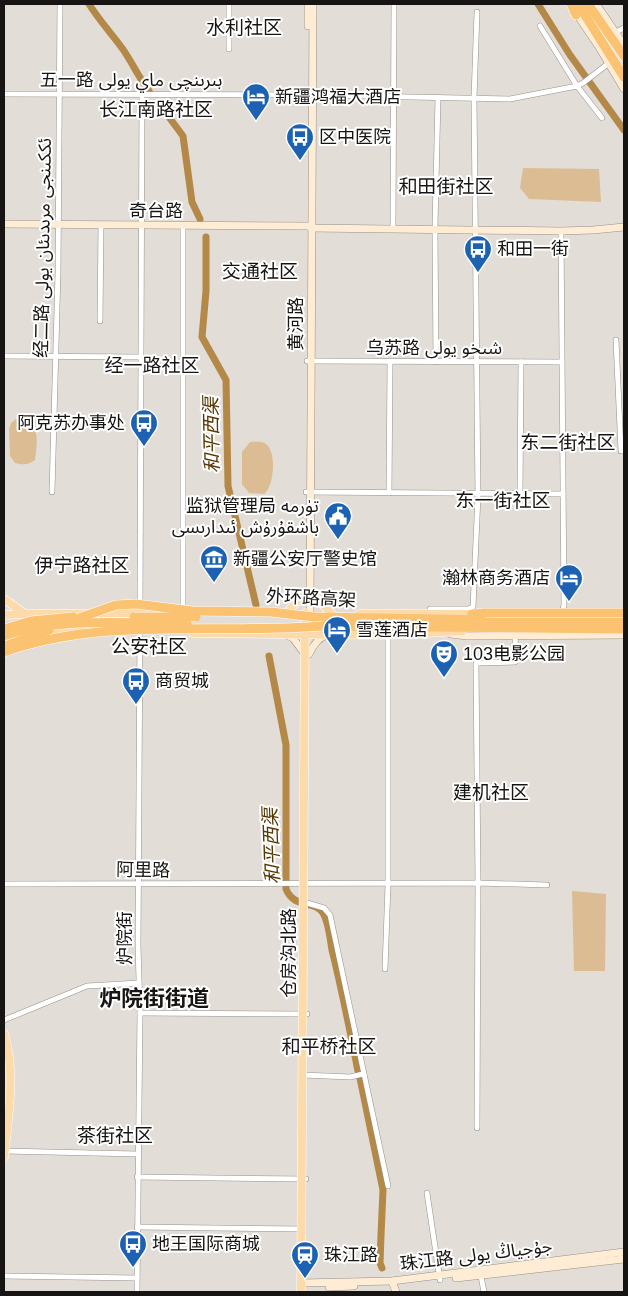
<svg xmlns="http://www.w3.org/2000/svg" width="628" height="1296" font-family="Arial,'Noto Sans Arabic','Noto Sans SC',sans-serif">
<rect width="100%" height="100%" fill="#e2ddd7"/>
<g fill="#dcbd93">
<path d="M523 168 599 169 601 202 529 199 520 188Z"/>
<path d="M23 418C41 424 37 445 35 460 28 465 23 465 15 463L10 456 9 429 11 423 16 419Z"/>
<path d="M250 442C256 442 262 441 266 444 277 452 274 487 264 494L249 493 242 484V452Z"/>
<path d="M572 891 606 894 605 971H574Z"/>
</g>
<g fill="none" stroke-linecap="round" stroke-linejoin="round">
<g stroke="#b48847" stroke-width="7">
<path d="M89 4C99 20 111 33 122 48 132 62 139 78 149 91"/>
<path d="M538 4 570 55 624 130"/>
<path d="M160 105 183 136 192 202 200 219"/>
<path d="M206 237V291L202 337 226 380 228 486 256 605"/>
<path d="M269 656 286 745V889C294 909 315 900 323 913 329 923 330 939 332 950 342 990 350 1031 358 1071"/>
<path d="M360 1078 383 1190 381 1235 380 1263 382 1268"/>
</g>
<g stroke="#96918b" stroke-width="6">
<g id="street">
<path d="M229 4V49"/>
<path d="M540 26 577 86 602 118"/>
<path d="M616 32 624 28"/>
<path d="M4 94 312 95 510 99 577 86 583 83 609 63"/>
<path d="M393 226 394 4"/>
<path d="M435 227 438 98"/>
<path d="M435 230 436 362"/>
<path d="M561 231 564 605 562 613"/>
<path d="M100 321 101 225"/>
<path d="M616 340 621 451"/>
<path d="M4 356 140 357"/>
<path d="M307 361 562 362"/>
<path d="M52 492 58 272 60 4"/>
<path d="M306 492 563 494"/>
<path d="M389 493 390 362"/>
<path d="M520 495 521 362"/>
<path d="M140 607 142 95"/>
<path d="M430 609H468L473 607 478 496 474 98 477 12"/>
<path d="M183 611V226"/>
<path d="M4 884 478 883 547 885"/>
<path d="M307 903 324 908 330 915 388 1186"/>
<path d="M385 969 388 884V635"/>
<path d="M140 1013 307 1014"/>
<path d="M4 1020 87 986 139 983"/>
<path d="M303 1075 350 1077 363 1074"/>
<path d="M477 1128 478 883 476 663 515 662 516 660 515 635"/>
<path d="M4 1151 137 1154"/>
<path d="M137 1177 306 1179"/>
<path d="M427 1193 440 1280"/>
<path d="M137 1227 302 1229"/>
<path d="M4 1276 137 1278"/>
<path d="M481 1276 484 1292"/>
<path d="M137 1292 140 1013 138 946 140 628"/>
</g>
</g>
<g stroke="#96918b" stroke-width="8">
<g id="secondary">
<path d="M596 4 624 45"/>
<path d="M574 10 599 47 624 89"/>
<path d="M308 26V4"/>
<path d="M4 224 308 226 311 228 561 231 593 230 624 227"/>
<path d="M310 613 313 4"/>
<path d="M285 634 293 638 305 654"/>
<path d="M451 634 467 636 624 635"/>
<path d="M309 654C313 645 318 638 327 635"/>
<path d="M456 1278 624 1259"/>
<path d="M392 1281 396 1292"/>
<path d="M302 1283 392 1281 624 1252"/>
<path d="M329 1287 354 1286"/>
</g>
</g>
<g stroke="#fff" stroke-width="9">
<g id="primary">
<path d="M310 592 332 614"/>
<path d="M4 599 25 614 143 613"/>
<path d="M286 614 305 592"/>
<path d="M359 614H472"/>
<path d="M4 615 25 614"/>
<path d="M43 630 81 631"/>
<path d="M193 633 388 635 462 631"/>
<path d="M4 1034C16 1073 8 1117 4 1157"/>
<path d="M301 1292 305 613"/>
</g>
</g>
<g stroke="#fff" stroke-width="10">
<g id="highway">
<path d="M571 4 576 15"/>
<path d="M578 4 624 77"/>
<path d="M588 4 624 56"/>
<path d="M472 614 486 613"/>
<path d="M314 617 624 622"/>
<path d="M322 626 624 629"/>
</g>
</g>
<use href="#street" stroke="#fff" stroke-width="5"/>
<use href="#secondary" stroke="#feedd4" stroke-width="7"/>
<use href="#primary" stroke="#fcdaaa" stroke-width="8"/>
<use href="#highway" stroke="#fac271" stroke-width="9"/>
<g stroke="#fff" stroke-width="10" stroke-linecap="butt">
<g id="highway-bridge">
<path d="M486 613H624"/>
<path d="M134 617H196"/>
<path d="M68 622 116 605 136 604 192 611 271 612 314 617"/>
<path d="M4 629 31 621 73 617"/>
<path d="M4 636C58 617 130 623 187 624"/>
<path d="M5 646 49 630"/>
<path d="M4 652C105 616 216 635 322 626"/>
</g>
</g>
<use href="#highway-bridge" stroke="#fac271" stroke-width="9"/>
</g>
<defs>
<g id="hotel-pin" transform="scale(1.4375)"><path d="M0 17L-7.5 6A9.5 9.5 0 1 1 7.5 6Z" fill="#1d62b2" stroke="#fff"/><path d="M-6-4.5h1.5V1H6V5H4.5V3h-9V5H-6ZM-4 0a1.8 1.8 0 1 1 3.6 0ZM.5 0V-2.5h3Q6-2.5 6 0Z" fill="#fff"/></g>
<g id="bus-pin" transform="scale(1.4375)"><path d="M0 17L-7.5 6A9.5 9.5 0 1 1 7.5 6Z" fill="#1d62b2" stroke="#fff"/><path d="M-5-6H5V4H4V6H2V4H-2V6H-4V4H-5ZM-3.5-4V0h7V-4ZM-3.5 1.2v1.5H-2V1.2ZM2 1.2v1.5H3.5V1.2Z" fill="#fff"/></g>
<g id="civic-pin" transform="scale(1.4375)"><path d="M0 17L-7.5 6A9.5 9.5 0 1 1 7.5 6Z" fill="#1d62b2" stroke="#fff"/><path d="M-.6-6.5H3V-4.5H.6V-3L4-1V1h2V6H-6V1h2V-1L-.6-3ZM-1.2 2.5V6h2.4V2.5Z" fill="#fff"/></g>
<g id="museum-pin" transform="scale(1.4375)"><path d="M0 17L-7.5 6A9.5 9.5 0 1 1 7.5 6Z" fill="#1d62b2" stroke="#fff"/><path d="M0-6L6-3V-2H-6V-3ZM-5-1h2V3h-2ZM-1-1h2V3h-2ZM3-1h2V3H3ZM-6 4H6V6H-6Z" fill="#fff"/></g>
<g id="theatre-pin" transform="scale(1.4375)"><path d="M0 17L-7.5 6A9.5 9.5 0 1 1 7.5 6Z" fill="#1d62b2" stroke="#fff"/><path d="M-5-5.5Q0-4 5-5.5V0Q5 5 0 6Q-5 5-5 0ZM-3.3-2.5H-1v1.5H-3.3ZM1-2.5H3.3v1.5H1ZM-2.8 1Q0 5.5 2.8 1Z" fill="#fff"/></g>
<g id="station-pin" transform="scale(1.4375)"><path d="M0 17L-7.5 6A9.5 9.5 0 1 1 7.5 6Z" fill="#1d62b2" stroke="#fff"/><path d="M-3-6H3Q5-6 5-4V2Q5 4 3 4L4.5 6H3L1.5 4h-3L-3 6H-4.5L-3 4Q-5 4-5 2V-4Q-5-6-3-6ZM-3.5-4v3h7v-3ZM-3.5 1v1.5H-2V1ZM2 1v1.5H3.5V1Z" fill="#fff"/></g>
</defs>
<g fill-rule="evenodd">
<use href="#hotel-pin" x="256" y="97"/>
<use href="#bus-pin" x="300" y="137"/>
<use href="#bus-pin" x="478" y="249"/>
<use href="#bus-pin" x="144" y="423"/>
<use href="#civic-pin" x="338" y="516"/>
<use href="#museum-pin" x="214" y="559"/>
<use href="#hotel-pin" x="569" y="578"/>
<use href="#hotel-pin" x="337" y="630"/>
<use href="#theatre-pin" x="444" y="654"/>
<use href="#bus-pin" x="136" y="681"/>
<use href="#bus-pin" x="133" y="1244"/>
<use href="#station-pin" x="305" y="1255"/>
</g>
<g text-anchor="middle" stroke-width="4" stroke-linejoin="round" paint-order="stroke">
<g font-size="18" fill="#171513" stroke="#fff">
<text x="131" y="86">五一路 بىرىنچى ماي يولى</text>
<text x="156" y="217">奇台路</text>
<text transform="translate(43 248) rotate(-89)" y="6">经二路 ئككىنجى مرىدىئان يولى</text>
<text transform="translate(296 324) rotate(-90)" y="6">黄河路</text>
<text x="434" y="354">乌苏路 شىخو يولى</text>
<text transform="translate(311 598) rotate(3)" y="6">外环路高架</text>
<text transform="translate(143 870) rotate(1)" y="6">阿里路</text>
<text transform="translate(125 938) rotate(-90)" y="6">炉院街</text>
<text transform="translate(289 953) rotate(-90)" y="6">仓房沟北路</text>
<text transform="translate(476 1255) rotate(-7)" y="6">珠江路 جۇجياڭ يولى</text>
</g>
<g font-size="18" fill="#171513" stroke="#fff" text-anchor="start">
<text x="275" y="103">新疆鸿福大酒店</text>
<text x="319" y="143">区中医院</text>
<text x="497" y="255">和田一街</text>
<text x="125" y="429" text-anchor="end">阿克苏办事处</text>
<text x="319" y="512" text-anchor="end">监狱管理局 تۈرمە<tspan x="319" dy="21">باشقۇرۇش ئىدارىسى</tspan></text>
<text x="233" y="565">新疆公安厅警史馆</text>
<text x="550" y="584" text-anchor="end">瀚林商务酒店</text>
<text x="356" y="636">雪莲酒店</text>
<text x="463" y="660">103电影公园</text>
<text x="155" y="687">商贸城</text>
<text x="152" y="1250">地王国际商城</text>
<text x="324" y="1261">珠江路</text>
</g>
<g font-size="19" fill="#171513" stroke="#fff">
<text x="244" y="34">水利社区</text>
<text x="156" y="116">长江南路社区</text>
<text x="446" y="193">和田街社区</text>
<text x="260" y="278">交通社区</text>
<text x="152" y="372">经一路社区</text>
<text x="568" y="449">东二街社区</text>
<text x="503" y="507">东一街社区</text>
<text x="82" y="572">伊宁路社区</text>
<text x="149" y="653">公安社区</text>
<text x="491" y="799">建机社区</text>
<text x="329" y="1053">和平桥社区</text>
<text x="115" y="1142">茶街社区</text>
</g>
<g font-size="19" font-style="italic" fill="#553700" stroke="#fff">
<text transform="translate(211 435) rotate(-91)" y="7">和平西渠</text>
<text transform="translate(271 846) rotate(-92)" y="7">和平西渠</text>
</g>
<g font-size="22" font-weight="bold" fill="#171513" stroke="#fff">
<text x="154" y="1006">炉院街街道</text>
</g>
</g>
<rect width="628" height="1296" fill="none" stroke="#171513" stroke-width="10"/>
</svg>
